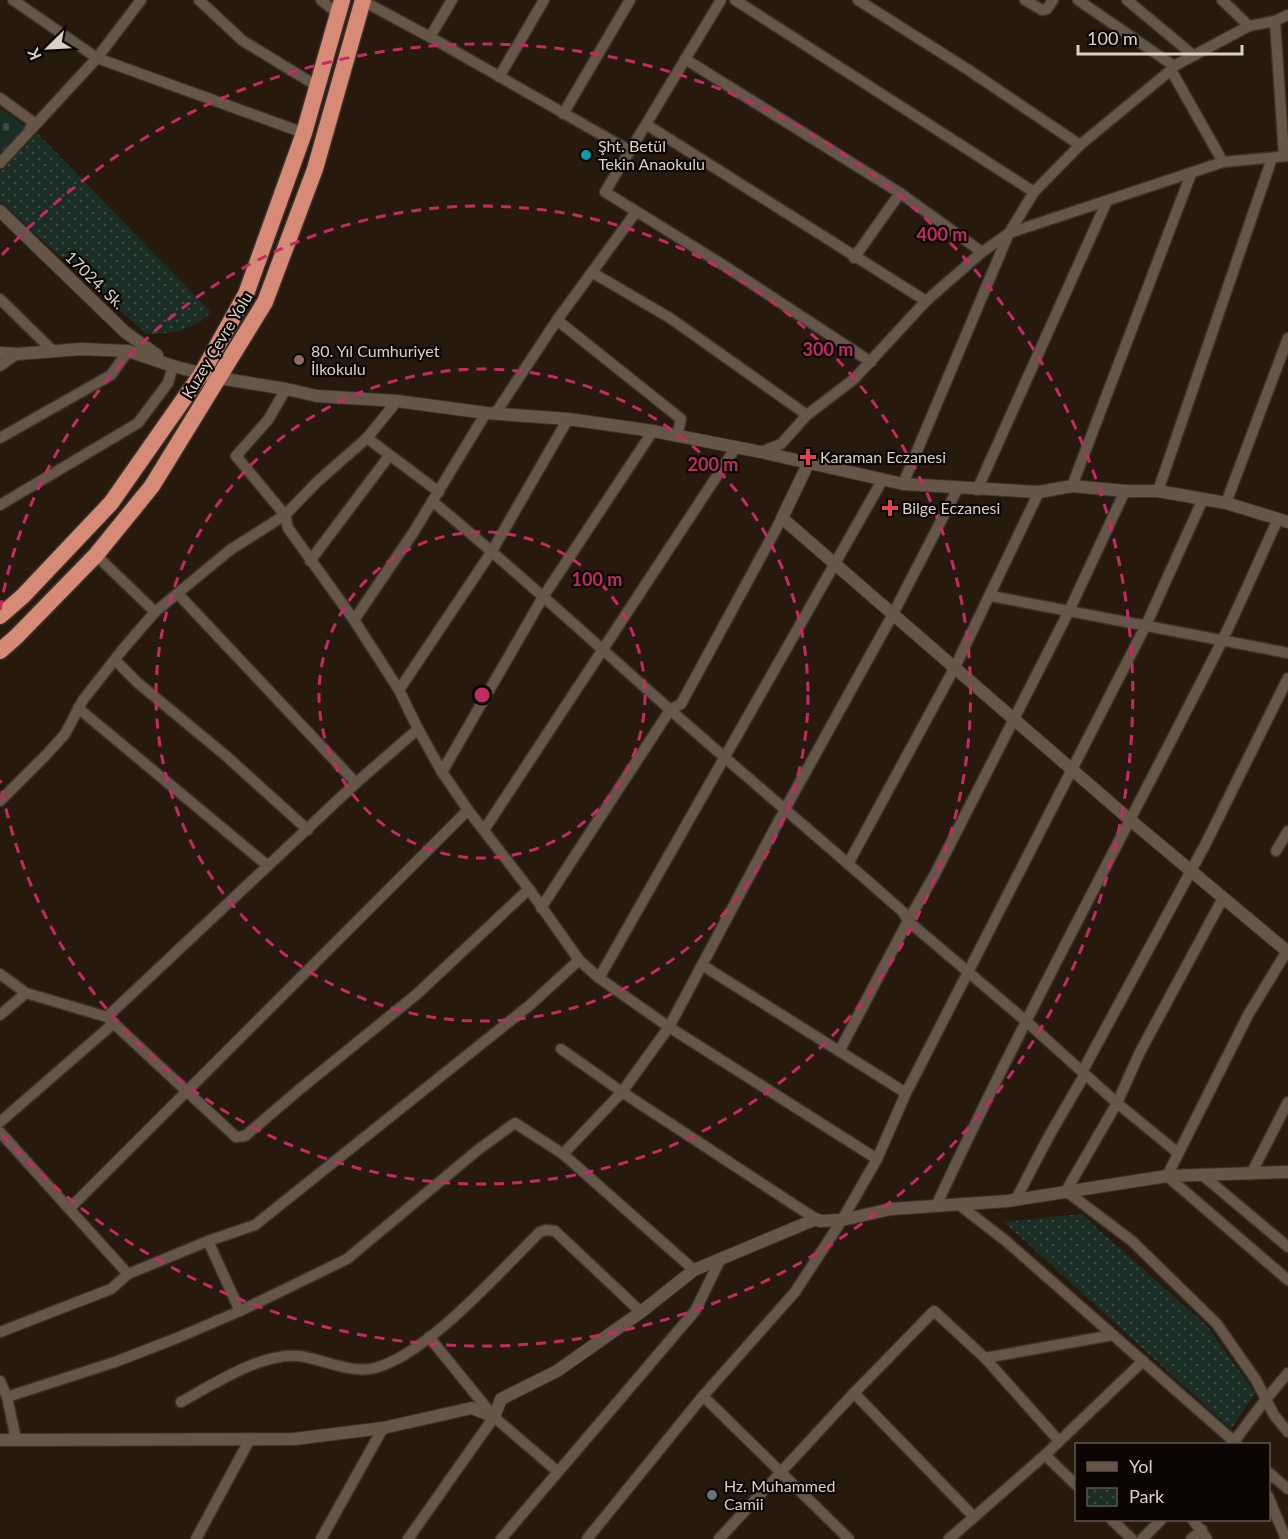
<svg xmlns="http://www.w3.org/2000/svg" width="1288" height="1539" font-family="Lato,sans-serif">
<defs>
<pattern id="cemetery-stones" width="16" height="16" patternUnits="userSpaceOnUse" patternTransform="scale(1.5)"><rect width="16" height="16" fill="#1b2e25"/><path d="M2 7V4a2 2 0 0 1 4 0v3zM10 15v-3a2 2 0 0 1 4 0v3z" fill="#3c4b43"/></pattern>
<pattern id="park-dots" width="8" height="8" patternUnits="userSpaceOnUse" patternTransform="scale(1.5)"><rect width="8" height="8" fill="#1b2e25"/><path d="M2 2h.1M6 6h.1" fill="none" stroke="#3c4b43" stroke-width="1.8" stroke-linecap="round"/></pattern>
</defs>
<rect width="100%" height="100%" fill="#271a0d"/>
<path fill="url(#cemetery-stones)" d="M0 108 29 129 0 159Z"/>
<g fill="url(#park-dots)">
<path d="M37 133 211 312C191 331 172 334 146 334L0 202V172Z"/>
<path d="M1081 1214 1207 1326 1255 1393 1231 1429 1004 1222Z"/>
</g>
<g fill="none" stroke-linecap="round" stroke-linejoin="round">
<g stroke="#3b322c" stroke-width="13">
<g id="minor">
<path d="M13 0 97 58 304 133"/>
<path d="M199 0 243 41 317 86"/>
<path d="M321 0 338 14"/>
<path d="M721 0 605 192 720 263 871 362"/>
<path d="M735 0 1034 192"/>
<path d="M858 0 967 69 1080 145"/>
<path d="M1025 0 1042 10 1047 9 1053 0"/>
<path d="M1078 0 1174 66"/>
<path d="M1127 0 1193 55"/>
<path d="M1222 0 1249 26"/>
<path d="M363 1 430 37 630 151"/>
<path d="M1275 21 1284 156"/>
<path d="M430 37 452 0"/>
<path d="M685 59 900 193 982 252"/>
<path d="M1171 70 1223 162"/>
<path d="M499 77 544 0"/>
<path d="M0 98 33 122 30 129"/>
<path d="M563 114 630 0"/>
<path d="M647 125 926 301"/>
<path d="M0 163 97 58 141 0"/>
<path d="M854 258 900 193"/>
<path d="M593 273 670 318 807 415"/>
<path d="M0 299 52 350"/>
<path d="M557 320 681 419 677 436"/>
<path d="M0 366 17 354"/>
<path d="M286 389 268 420 236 456 285 515 288 528 354 620 399 690 418 729 442 772 468 810 529 889 579 960 599 978 669 1027 877 1159"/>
<path d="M495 414 557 320 636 212"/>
<path d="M0 438 111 375 128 351"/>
<path d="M367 438 439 492"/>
<path d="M761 452 781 444 807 415 854 379 926 301 982 252 1009 233 1034 192 1080 145 1171 70 1174 66 1249 26 1275 21 1288 15"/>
<path d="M903 484 1009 233 1223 162 1288 156"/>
<path d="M1072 486 1191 174"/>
<path d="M977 490 1107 201"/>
<path d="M1125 491 1069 611 935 874 908 921 1027 1022 1117 1103 1178 1153"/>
<path d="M1158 491 1272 158"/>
<path d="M432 501C518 572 600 648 684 722 757 786 831 848 903 912L908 921"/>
<path d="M1226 503 1288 338"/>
<path d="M0 505 138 423 168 383 173 366"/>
<path d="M96 555 155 612"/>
<path d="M310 561 389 456"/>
<path d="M178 594 356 783"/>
<path d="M991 596 1288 653"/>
<path d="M354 620 413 533 486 413"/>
<path d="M115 660 138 683 225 755 308 830"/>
<path d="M399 690 492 551 568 419"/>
<path d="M78 708 268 866"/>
<path d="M442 772 543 597 653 431"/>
<path d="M0 801 47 754 65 734 83 700 123 649 155 612 230 550 285 515 317 482 367 438 397 401"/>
<path d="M484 830 736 447"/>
<path d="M1276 851 1288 831"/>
<path d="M848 864 955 667 1039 492"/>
<path d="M1223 898 1140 1052 1117 1103 1066 1191 1132 1241 1217 1324 1256 1380 1274 1415 1288 1432"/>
<path d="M541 908 670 710 681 704 782 518"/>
<path d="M1287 951 1248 1015 1167 1176 1288 1280"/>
<path d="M702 965 906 1093"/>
<path d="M0 974 26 993 107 1017 236 1137 245 1136 300 1089 417 994 529 889"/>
<path d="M599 978 883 479"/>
<path d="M0 1015 26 993"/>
<path d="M107 1017 356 783 418 729"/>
<path d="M561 1049 622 1092 816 1219"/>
<path d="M840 1050 911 915"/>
<path d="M1082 1072 1205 845 1288 678"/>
<path d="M0 1122 114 1023"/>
<path d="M0 1132 128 1274"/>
<path d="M563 1154 622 1092 669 1027 784 811 893 614 958 488"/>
<path d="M1201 1174 1288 1247"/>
<path d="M1251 1174 1288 1102"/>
<path d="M1016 1199 1049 1136 1085 1074"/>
<path d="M958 1204 1006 1241 1237 1444"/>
<path d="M936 1206C1025 1015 1126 831 1221 643 1241 602 1259 560 1278 519"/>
<path d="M70 1208 468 810"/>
<path d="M208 1241 240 1311"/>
<path d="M0 1332 111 1289 128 1274 208 1241 255 1225 530 1005 579 960"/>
<path d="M429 1337 494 1417 557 1471"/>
<path d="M985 1358 1113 1335"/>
<path d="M0 1381 7 1397 16 1439"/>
<path d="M854 1393 973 1516"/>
<path d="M703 1396 849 1539"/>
<path d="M7 1397 115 1362 177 1338 240 1311 347 1259 479 1149 515 1123 563 1154 694 1270"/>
<path d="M181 1402C212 1385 262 1352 299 1356 323 1359 350 1374 375 1368 428 1354 500 1271 540 1232L546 1230 555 1231 641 1312"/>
<path d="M1232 1444 1266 1399 1288 1373"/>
<path d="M1045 1455 1076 1485"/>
<path d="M1268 1472 1288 1489"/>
<path d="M1268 1496 1286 1539"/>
<path d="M1112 1520 1132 1539"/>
<path d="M1193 1520 1207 1539"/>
<path d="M196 1539 250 1439"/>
<path d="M321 1539 383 1428"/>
<path d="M408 1539 494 1417"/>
<path d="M501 1539 695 1311 720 1260"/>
<path d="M587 1539 703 1396 795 1292 842 1220 877 1159 906 1093 1146 625 1203 499"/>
<path d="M719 1539 854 1393 934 1311 985 1358 1059 1441"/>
<path d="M949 1539 1045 1455 1143 1361"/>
<path d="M1142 1539 1161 1520"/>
<path d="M1191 1539 1202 1530"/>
</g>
</g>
<g stroke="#3b322c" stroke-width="14">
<g id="tertiary">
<path d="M0 211 125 332 157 355"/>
<path d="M0 353 17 354 82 349 128 351 173 366 219 378 286 389 317 396 397 401 486 413 568 419 653 431 761 452 903 484 1039 492 1072 486 1125 491H1158L1226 503 1288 522"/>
<path d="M809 462 782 518 1129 819 1288 952"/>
<path d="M0 1440 294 1439 383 1428 472 1408 494 1417 501 1399 557 1371 641 1312 694 1270 816 1219 820 1221 842 1220 891 1209 1008 1201 1167 1176 1288 1172"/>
</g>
</g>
<g stroke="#3b322c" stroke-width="19">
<g id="trunk">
<path d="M0 616 23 596 111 503 202 373 246 294 304 133 342 0"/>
<path d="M0 651 16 637 96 555 152 486 265 302 315 169 363 0"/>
</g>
</g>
<use href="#minor" stroke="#665648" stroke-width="10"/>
<use href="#tertiary" stroke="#665648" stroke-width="12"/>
<use href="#trunk" stroke="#d78b76" stroke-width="16"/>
</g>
<g fill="none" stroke="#c42a66" stroke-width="3" stroke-dasharray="10 8">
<circle cx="482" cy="695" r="163"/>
<circle cx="482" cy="695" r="326"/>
<path d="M0 610A489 489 0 1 1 0 780"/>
<path d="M2 255A651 651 0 1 1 2 1135"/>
</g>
<circle fill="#0f9aa8" stroke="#0b0603" stroke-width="2" cx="586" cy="155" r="6"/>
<circle fill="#8d6e63" stroke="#0b0603" stroke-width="2" cx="299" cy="360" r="6"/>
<g fill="#e0444e" stroke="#0b0603" stroke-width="2">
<path d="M805 448h6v6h6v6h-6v6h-6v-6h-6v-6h6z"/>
<path d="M887 499h6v6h6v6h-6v6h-6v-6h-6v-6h6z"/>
</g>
<circle fill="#6b7280" stroke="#0b0603" stroke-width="2" cx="712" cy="1495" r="6"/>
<g text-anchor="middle" stroke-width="4.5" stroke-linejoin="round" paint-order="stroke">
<g font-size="16" fill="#d9d0c8" stroke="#0b0603" text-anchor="start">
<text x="598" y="152">Şht. Betül<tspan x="598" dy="18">Tekin Anaokulu</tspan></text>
<text x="311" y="357">80. Yıl Cumhuriyet<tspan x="311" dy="18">İlkokulu</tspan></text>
<text x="820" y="463">Karaman Eczanesi</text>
<text x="902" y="514">Bilge Eczanesi</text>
<text x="724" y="1492">Hz. Muhammed<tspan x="724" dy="18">Camii</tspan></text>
</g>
<g font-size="16" fill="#d9d0c8" stroke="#0b0603">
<text transform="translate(95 280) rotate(44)" y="6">17024. Sk.</text>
<text transform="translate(217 345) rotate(-59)" y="6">Kuzey Çevre Yolu</text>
</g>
</g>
<circle cx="482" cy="695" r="9" fill="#c42a66" stroke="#0b0603" stroke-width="3"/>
<g font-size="18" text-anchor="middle" font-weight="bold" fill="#c42a66" stroke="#0b0603" stroke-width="4.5" stroke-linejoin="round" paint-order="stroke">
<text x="942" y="241">400 m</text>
<text x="828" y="356">300 m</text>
<text x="713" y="471">200 m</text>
<text x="597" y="586">100 m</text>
</g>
<rect x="1075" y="1443" width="195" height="78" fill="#0b0603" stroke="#5d5752" stroke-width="1.5"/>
<rect x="1087" y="1462" width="30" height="9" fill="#665648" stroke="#5d5752" stroke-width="1.5"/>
<text x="1129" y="1473" font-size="18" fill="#d9d0c8">Yol</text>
<rect x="1087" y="1488" width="30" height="18" fill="url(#park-dots)" stroke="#5d5752" stroke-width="1.5"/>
<text x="1129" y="1503" font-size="18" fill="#d9d0c8">Park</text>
<g transform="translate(48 48) rotate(246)" stroke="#0b0603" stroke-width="4.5" paint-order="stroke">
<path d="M0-4.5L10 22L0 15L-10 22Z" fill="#d9d0c8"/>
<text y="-9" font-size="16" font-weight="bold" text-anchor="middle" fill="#d9d0c8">K</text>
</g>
<path d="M1078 45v9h164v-9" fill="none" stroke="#d9d0c8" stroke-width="3"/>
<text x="1087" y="45" font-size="18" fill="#d9d0c8" stroke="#0b0603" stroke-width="4.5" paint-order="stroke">100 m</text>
</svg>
